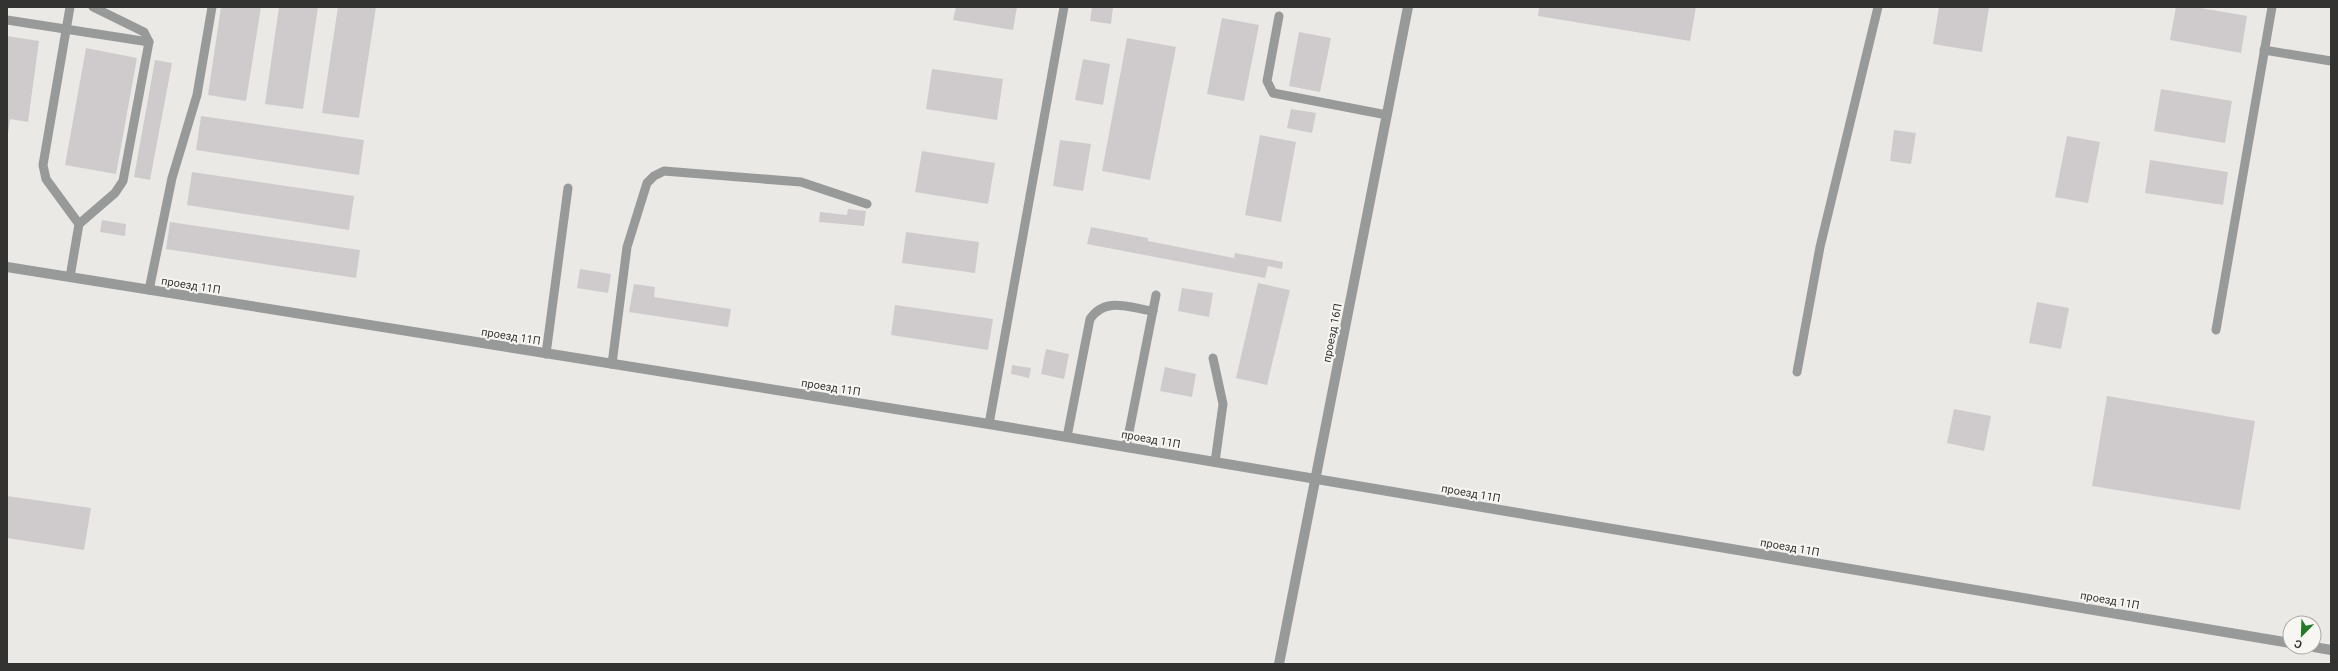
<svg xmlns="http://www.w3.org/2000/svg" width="2338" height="671" font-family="Roboto,sans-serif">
<rect width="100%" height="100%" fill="#ebe9e6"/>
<g fill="#cfcbcd">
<path d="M221 7H261L246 101 208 95Z"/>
<path d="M279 7H318L303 109 265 104Z"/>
<path d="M338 7H376L359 118 322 113Z"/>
<path d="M956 7H1017L1013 30 953 20Z"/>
<path d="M1092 7H1113L1111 24 1090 21Z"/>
<path d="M1539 7H1696L1690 41 1538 16Z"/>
<path d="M1939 7H1989L1982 52 1933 44Z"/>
<path d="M2176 7H2195L2247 16 2241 53 2170 40Z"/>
<path d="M1222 18 1259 25 1244 101 1207 94Z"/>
<path d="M1299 32 1331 38 1320 92 1289 86Z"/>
<path d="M7 36 39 41 28 122 10 119 8 134Z"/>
<path d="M1127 38 1176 47 1150 180 1102 171Z"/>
<path d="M86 48 137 58 116 174 65 165Z"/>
<path d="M1083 59 1110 64 1103 105 1075 100Z"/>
<path d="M155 60 172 63 150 180 134 177Z"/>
<path d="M932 69 1003 79 997 120 926 109Z"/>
<path d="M2161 89 2232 101 2225 143 2154 131Z"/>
<path d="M1291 109 1316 113 1312 133 1287 128Z"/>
<path d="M201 116 364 140 359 175 196 150Z"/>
<path d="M1894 130 1916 133 1911 164 1890 161Z"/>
<path d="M1260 135 1296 142 1281 222 1245 215Z"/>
<path d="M2067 136 2100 142 2088 203 2055 197Z"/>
<path d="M1060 140 1091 144 1083 191 1053 186Z"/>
<path d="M922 151 995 163 988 204 915 192Z"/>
<path d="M2150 160 2228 172 2223 205 2145 193Z"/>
<path d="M192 172 354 196 349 230 187 205Z"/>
<path d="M848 209 866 211 864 226 819 222 820 212 847 215Z"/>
<path d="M102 220 126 224 125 236 100 232Z"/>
<path d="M170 222 360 250 356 278 166 249Z"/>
<path d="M1091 227 1148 238V241L1234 258 1235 253 1283 262 1282 269 1268 266 1265 278 1087 244Z"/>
<path d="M906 232 979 242 975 273 902 263Z"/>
<path d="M580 269 611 274 608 293 577 288Z"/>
<path d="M1258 283 1290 290 1267 385 1236 378Z"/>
<path d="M634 284 655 287 654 297 731 309 728 327 629 312Z"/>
<path d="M1182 288 1213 293 1209 317 1178 311Z"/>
<path d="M2037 302 2069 308 2061 349 2029 343Z"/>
<path d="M895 305 993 319 988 350 891 335Z"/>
<path d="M1046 349 1069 354 1064 379 1041 374Z"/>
<path d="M1012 365 1031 368 1029 378 1011 374Z"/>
<path d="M1165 367 1196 374 1192 397 1160 391Z"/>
<path d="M2107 396 2255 421 2240 510 2092 486Z"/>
<path d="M1954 409 1991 416 1984 451 1947 443Z"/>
<path d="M7 496 91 508 84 550 7 538Z"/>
</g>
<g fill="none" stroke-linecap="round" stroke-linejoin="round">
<g stroke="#989a9a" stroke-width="9">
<path d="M70 7 43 165 46 179 79 224"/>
<path d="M1279 16 1267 81 1273 93 1387 115"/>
<path d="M7 20 149 42"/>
<path d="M2264 50 2331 61"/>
<path d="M70 277 79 224 115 193 123 181 149 42 144 32 93 7"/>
<path d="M149 290 172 178 197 95 212 7"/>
<path d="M2216 330 2272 7"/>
<path d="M546 354 568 188"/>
<path d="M1213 358 1223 404 1215 462"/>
<path d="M612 364 627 247 647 183 654 176 664 171 801 182 867 204"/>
<path d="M1797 372 1820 247 1878 7"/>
<path d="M989 424 1064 7"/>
<path d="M1067 437 1090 319C1105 296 1130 308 1153 311"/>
<path d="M1126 447 1156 295"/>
</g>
<g stroke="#989a9a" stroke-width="10">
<path d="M7 267 989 424 2290 643"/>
<path d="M2314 647 2331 650"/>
<path d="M1279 664 1408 7"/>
</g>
</g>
<g text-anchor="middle" stroke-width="4" stroke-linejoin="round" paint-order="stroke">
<g font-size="11" fill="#333331" stroke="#f8f6f3">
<text transform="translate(191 285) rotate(9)" y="4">проезд 11П</text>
<text transform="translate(1332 333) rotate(-79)" y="4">проезд 16П</text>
<text transform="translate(511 336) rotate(9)" y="4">проезд 11П</text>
<text transform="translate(831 387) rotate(9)" y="4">проезд 11П</text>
<text transform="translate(1151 439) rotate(10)" y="4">проезд 11П</text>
<text transform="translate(1471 493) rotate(10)" y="4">проезд 11П</text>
<text transform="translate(1790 547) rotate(10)" y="4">проезд 11П</text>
<text transform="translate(2110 600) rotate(10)" y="4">проезд 11П</text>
</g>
</g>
<rect width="2338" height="671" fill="none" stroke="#333331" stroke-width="16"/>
<g transform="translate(2302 635) rotate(203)"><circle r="19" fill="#f8f6f3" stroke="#a9a8a5"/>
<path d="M0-3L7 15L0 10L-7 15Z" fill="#237a27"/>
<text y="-6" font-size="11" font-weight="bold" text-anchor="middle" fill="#333331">С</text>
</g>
</svg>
